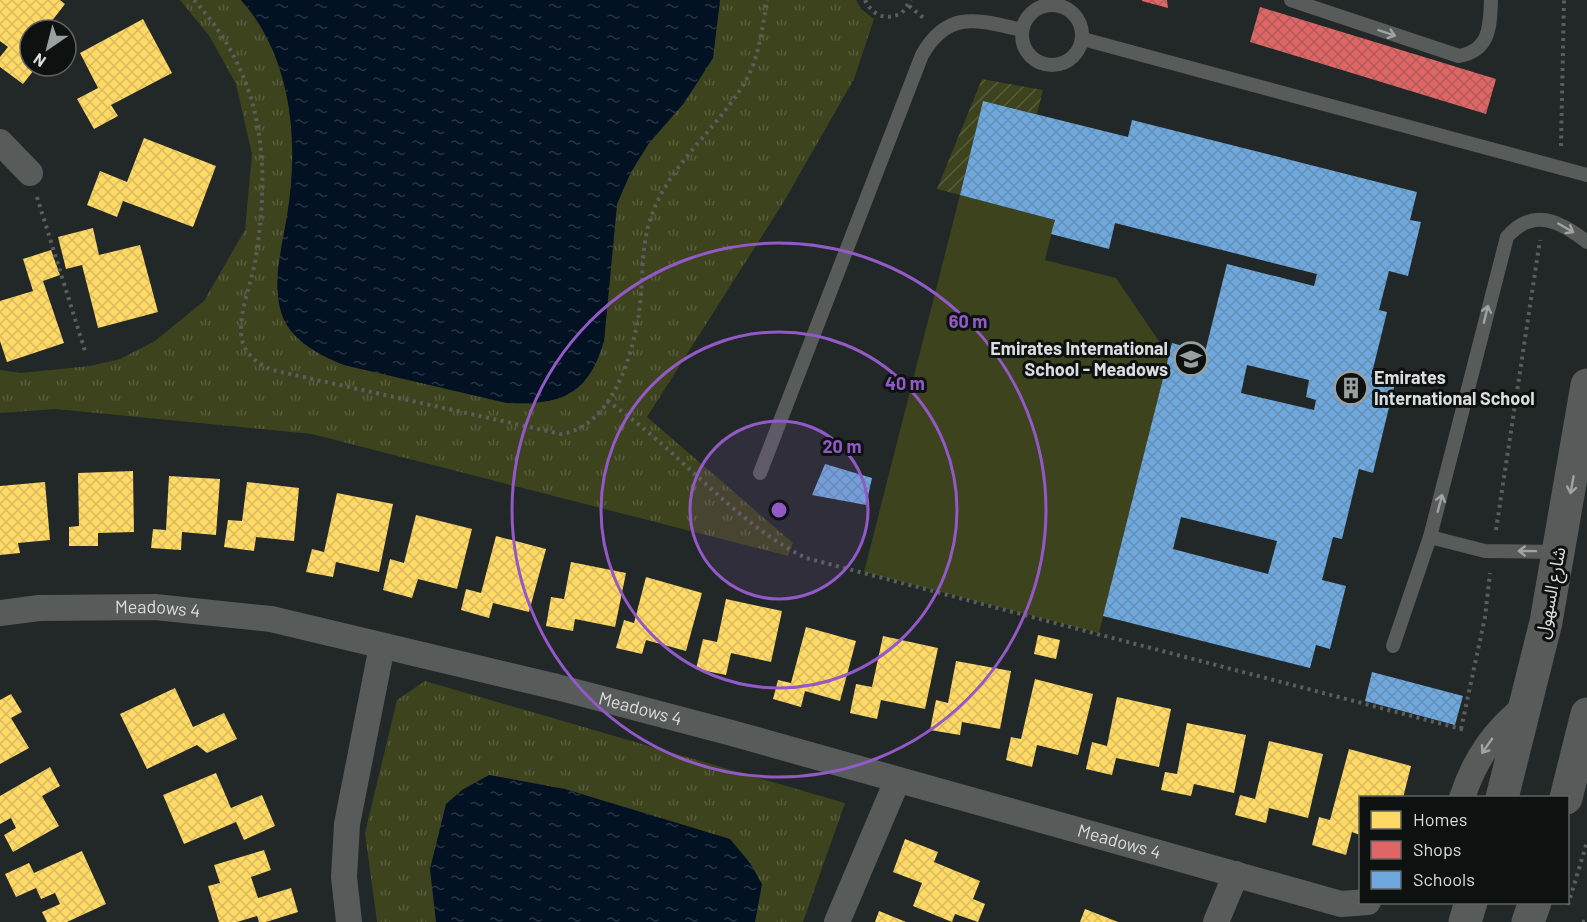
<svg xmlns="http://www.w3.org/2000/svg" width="1587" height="922" font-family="Barlow,'Noto Sans Arabic',sans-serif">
<defs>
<pattern id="park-tufts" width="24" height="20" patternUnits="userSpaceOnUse" patternTransform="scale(1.5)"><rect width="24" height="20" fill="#3d431d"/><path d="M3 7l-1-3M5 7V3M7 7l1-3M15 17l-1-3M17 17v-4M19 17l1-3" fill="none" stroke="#585e3d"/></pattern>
<pattern id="garden-furrows" width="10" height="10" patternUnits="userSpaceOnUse" patternTransform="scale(1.5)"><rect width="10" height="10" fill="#3d431d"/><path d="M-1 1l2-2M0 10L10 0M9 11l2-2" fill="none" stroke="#585e3d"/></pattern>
<pattern id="water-ripples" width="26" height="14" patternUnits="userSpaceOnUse" patternTransform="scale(1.5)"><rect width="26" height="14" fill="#031222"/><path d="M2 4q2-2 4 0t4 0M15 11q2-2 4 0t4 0" fill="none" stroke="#273442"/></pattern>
<pattern id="homes-cross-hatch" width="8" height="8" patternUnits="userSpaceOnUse" patternTransform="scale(1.5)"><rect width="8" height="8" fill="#ffd966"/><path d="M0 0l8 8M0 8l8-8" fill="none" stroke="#d9bb5f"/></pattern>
<pattern id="shops-cross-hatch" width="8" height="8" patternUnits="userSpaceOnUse" patternTransform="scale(1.5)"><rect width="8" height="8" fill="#e06666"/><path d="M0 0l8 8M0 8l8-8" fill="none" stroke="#b05c5c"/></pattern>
<pattern id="schools-cross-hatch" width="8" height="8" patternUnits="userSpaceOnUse" patternTransform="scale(1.5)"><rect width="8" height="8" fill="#6fa8dc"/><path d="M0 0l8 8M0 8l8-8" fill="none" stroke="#648fb6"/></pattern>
</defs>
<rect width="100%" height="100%" fill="#222827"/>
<path fill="#3d431d" d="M960 195 1055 220 1045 260 1116 278 1169 356 1099 633 864 572Z"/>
<g fill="url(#park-tufts)">
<path d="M180 0H241C283 47 297 119 292 181 289 213 281 244 278 276L344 365 507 403 535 404 604 341 617 204 631 172 649 143 684 103 713 58 720 0H856L861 9 874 19 854 79 783 203 647 417 793 543 788 556 312 434 56 409 0 413V370L21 373 90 366 120 359 155 341 204 301 245 230 252 154 236 84 210 37Z"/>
<path d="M425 681 845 803 803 922H377L365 833 397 700Z"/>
</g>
<path fill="url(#garden-furrows)" d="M982 79 1043 90 1037 114 983 101 960 195 937 189Z"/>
<g fill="url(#water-ripples)">
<path d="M241 0H720L713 58 684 103 649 143 631 172 617 204 604 341C588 396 561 405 507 403L344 365C321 356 291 341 282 315 271 284 282 248 287 216 299 143 293 58 241 0Z"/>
<path d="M489 775 565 789 730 839 750 863 762 884 755 922H436L430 869 446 804 462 790Z"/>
</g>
<g fill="url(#homes-cross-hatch)">
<path d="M0 0H60L65 4 45 30H30V66H37L23 84 0 67V57L8 47 0 41Z"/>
<path d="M143 19 172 73 111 105 118 116 94 129 77 99 98 88 80 53Z"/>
<path d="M144 138 216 166 193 227 123 201 117 217 87 205 100 171 127 182Z"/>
<path d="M93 228 99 255 140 245 158 312 98 328 82 265 66 269 58 237Z"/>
<path d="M51 250 60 275 43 281 64 343 7 362 0 341V301L33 291 23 259Z"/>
<path d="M133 471 134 532 98 533V546H69V527L79 526 78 473Z"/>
<path d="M169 476 220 479 216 535 182 532 181 550 151 548 153 529 166 530Z"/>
<path d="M45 482 50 540 18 543 20 553 0 555V486Z"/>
<path d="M247 482 299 488 294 541 256 537 254 551 224 547 228 520 242 521Z"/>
<path d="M337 493 393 504 379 572 336 562 333 577 306 572 312 549 324 552Z"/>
<path d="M416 515 472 529 457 589 418 579 412 598 383 590 390 559 404 563Z"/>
<path d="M496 536 546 549 529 612 493 603 489 618 461 610 466 589 481 593Z"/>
<path d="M571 562 626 573 615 627 575 619 573 631 546 626 551 597 564 599Z"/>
<path d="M646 577 702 593 686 651 646 640 642 654 616 648 624 620 634 623Z"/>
<path d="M726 599 782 611 771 662 731 653 726 675 696 669 703 639 717 642Z"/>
<path d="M806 627 856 641 840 701 805 691 801 707 773 699 778 680 791 683Z"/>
<path d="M1038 635 1060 640 1056 659 1034 654Z"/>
<path d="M883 636 938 648 925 709 881 700 877 719 850 713 856 684 872 687Z"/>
<path d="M956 661 1011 671 1000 729 962 722 960 735 930 730 936 700 948 703Z"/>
<path d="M1035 679 1093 694 1078 755 1037 745 1032 767 1006 760 1011 737 1021 739Z"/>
<path d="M175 688 193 727 224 713 237 739 207 753 197 745 147 769 120 714Z"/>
<path d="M11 694 22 712 11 718 29 748 0 764V700Z"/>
<path d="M1117 697 1171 709 1159 767 1116 758 1112 775 1086 769 1092 742 1107 746Z"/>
<path d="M1187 723 1246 735 1234 793 1194 784 1191 796 1161 790 1165 772 1177 774Z"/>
<path d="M1269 741 1323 754 1308 818 1269 808 1266 823 1235 815 1240 795 1255 799Z"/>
<path d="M1349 749 1411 766 1403 798H1360V835L1352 832 1346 855 1312 845 1319 817 1330 820Z"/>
<path d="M50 767 60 786 42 796 59 826 13 852 4 835 16 828 11 818 0 824V796Z"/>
<path d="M216 773 231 808 262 795 275 826 244 840 236 822 184 844 163 795Z"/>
<path d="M905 839 938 852 934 862 980 881 973 899 985 904 978 922 955 914 952 922 913 906 922 883 893 872Z"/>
<path d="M264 850 271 870 251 877 258 898 291 888 298 912 266 922H259L257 916 237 922H219L208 886 220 883 214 865Z"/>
<path d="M82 851 106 904 67 922H47L42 912 60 904 55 893 41 899 36 888 16 897 5 874 29 863 34 873Z"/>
<path d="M1085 909 1118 922H1080Z"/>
<path d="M879 911 906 922H875Z"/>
</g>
<g fill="url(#shops-cross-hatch)">
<path d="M1142 0H1167L1168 8 1142 1Z"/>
<path d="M1260 7 1496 79 1486 114 1250 42Z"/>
</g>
<g fill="url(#schools-cross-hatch)" fill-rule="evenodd">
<path d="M983 101 1128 137 1132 120 1417 192 1410 220 1421 222 1408 276 1389 271 1379 310 1387 312 1371 377 1395 383 1373 473 1359 469 1342 539 1333 537 1322 580 1346 586 1330 649 1316 645 1310 668 1103 616 1172 343 1205 352 1227 264 1314 286 1317 274 1115 223 1109 249 1051 234 1055 220 960 195ZM1247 365 1309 380 1306 397 1316 400 1314 410 1241 393ZM1181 517 1277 541 1268 574 1173 549Z"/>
<path d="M825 464 872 478 866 505 812 495Z"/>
<path d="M1372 672 1463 696 1455 725 1365 701Z"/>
</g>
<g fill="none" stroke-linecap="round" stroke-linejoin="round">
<g stroke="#595e5d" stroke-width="4" stroke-dasharray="3 4.5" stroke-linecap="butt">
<path d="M194 0C263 76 271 159 256 257 252 282 240 308 241 333 242 352 256 363 272 370L561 434C612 427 633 355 639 312 644 280 640 248 651 217 668 167 714 131 742 87 759 61 762 30 767 0"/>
<path d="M865 0C873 16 886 21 902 13L911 0"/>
<path d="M909 6 925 19"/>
<path d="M1561 146 1564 0"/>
<path d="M37 197 85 351"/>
<path d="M607 401C676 447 734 523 806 558L1465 730"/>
<path d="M1496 530 1540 240"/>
<path d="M1461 729 1485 617 1490 573"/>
<path d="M1568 905 1587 842"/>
<path d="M1582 922 1587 921"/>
</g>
<g stroke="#575b5a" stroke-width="14">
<path d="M1291 0 1459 56C1490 50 1490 27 1491 0"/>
<circle cx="1052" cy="35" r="30"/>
<path d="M1083 39 1587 175"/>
<path d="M760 473 922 55C948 9 978 20 1022 30"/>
<path d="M1558 552 1485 551 1430 537 1507 237C1533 207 1560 221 1587 242"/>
<path d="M1393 646 1430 537"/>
</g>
<g stroke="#575b5a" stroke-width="26">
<path d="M0 142 30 173"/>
<path id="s1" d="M0 613 39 608 155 607 271 619 557 687 728 732 1341 904 1368 902"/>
<path d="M1462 798C1475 758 1495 730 1527 705"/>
<path d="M349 922 344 877 347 824 382 646"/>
<path d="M837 922 897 781"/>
<path d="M1216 922 1236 874"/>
</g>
<g stroke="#575b5a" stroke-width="33">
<path d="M1502 798 1546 622 1587 385"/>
<path d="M1566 798 1587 714"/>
<path d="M1465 922 1471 902"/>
<path d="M1528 922 1535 902"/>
</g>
</g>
<defs><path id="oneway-shaft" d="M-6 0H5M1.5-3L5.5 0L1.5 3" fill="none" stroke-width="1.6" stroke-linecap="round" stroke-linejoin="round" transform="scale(1.5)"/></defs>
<g stroke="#9ea4a3">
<use href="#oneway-shaft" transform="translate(1387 33) rotate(19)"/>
<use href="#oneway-shaft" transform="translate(1566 228) rotate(30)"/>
<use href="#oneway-shaft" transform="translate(1486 314) rotate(-76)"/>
<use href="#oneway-shaft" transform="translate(1572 485) rotate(100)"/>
<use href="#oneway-shaft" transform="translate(1440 503) rotate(-75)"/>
<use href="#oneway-shaft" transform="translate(1527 551) rotate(-179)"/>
<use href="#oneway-shaft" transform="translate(1487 746) rotate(125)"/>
</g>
<circle cx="779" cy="510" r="89" fill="#9259c7" fill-opacity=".12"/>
<g fill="none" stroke="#9259c7" stroke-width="3">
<circle cx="779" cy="510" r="89"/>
<circle cx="779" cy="510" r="178"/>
<circle cx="779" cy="510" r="267"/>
</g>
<defs>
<g id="school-ring" transform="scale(1.725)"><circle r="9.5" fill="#0d1110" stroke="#999f9e" stroke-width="1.5"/><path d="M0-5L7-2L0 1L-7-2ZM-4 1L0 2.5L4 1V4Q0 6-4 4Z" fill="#999f9e"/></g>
<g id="building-ring" transform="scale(1.725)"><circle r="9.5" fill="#0d1110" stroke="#999f9e" stroke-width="1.5"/><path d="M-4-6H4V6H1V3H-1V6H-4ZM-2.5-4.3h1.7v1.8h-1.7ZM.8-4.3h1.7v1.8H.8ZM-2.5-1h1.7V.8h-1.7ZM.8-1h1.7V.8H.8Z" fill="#999f9e"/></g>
</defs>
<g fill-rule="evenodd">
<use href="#school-ring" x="1191" y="359"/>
<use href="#building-ring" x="1351" y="388"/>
</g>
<g text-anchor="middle" stroke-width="6" stroke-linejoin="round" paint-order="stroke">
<g font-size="18" font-weight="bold" fill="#d9dfde" stroke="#0d1110" text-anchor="end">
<text x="1168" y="355">Emirates International<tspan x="1168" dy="21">School - Meadows</tspan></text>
<text x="1374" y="384" text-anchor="start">Emirates<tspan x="1374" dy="21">International School</tspan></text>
</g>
<g font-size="18" fill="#d9dfde" stroke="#0d1110">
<text transform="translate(1551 593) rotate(-79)" y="6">شارع السهول</text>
<text dy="6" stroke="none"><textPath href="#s1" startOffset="158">Meadows 4</textPath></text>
<text dy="6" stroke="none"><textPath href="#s1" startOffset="652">Meadows 4</textPath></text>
<text dy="6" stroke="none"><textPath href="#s1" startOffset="1149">Meadows 4</textPath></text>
</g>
</g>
<circle cx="779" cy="510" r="9" fill="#9259c7" stroke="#0d1110" stroke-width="3"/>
<g font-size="18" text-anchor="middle" font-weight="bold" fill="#9259c7" stroke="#0d1110" stroke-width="6" stroke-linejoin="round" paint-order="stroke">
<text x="968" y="328">60 m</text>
<text x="905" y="390">40 m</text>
<text x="842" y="453">20 m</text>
</g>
<rect x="1359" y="796" width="210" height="108" fill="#0d1110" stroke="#5f6362" stroke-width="1.5"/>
<rect x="1371" y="811" width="30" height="18" fill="#ffd966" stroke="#5f6362" stroke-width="1.5"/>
<text x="1413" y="826" font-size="18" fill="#d9dfde">Homes</text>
<rect x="1371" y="841" width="30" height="18" fill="#e06666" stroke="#5f6362" stroke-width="1.5"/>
<text x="1413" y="856" font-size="18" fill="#d9dfde">Shops</text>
<rect x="1371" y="871" width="30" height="18" fill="#6fa8dc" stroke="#5f6362" stroke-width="1.5"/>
<text x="1413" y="886" font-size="18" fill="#d9dfde">Schools</text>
<g transform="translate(48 48) rotate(215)"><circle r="28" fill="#0d1110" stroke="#5f6362" stroke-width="1.5"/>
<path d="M0-4.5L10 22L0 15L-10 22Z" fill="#999f9e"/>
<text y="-9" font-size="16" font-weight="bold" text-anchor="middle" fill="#d9dfde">N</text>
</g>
</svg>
